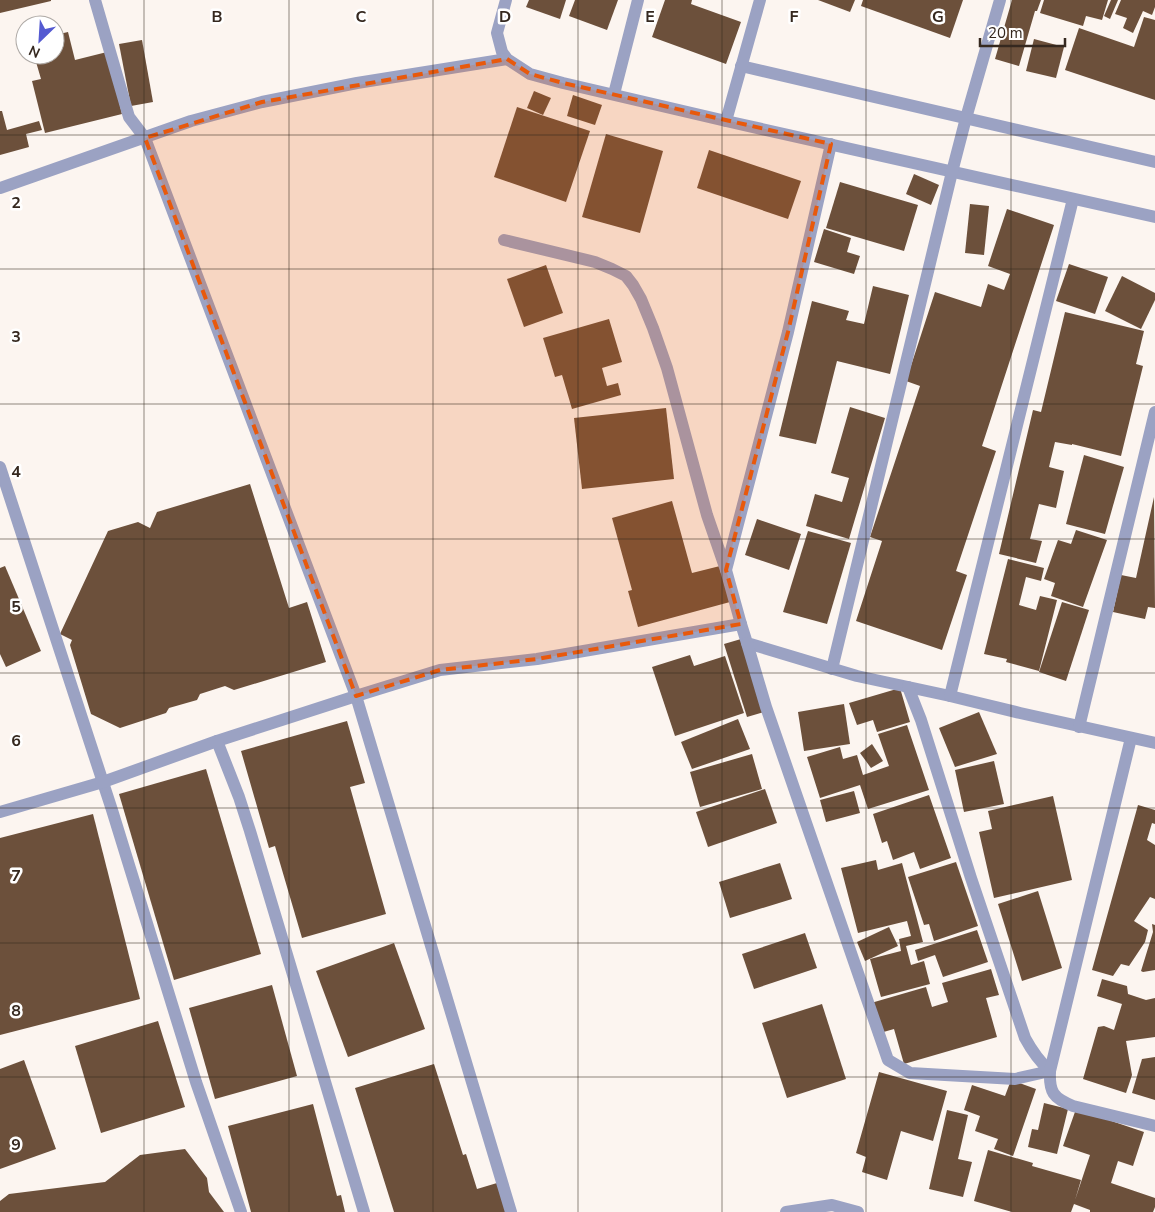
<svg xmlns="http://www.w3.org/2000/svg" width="1155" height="1212" font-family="'Nunito Sans',sans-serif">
<rect width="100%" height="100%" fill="#fcf5f0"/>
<g fill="#6c503b">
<path d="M0 0H51V1L0 13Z"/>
<path d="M529 0H566L560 19 526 7Z"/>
<path d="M575 0H618L607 30 569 16Z"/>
<path d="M665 0H692L691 4 741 22 726 64 652 37Z"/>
<path d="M818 0H855L850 12Z"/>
<path d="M863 0H963L950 38 861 6Z"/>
<path d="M1012 0H1041L1037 11H1035L1019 66 995 59Z"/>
<path d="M1044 0H1108L1102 20 1086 16 1083 26 1040 13Z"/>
<path d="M1111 0H1118L1110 19 1104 16Z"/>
<path d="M1121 0H1155V7L1152 15 1143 11 1133 33 1123 28 1127 18 1115 14Z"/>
<path d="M1144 17 1155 20V100L1065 70 1079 28 1134 47Z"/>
<path d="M68 32 75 60 107 52 122 114 45 133 32 81 41 79 34 55H55V35Z"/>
<path d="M1034 39 1064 47 1056 78 1026 71Z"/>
<path d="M142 40 153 102 131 106 119 44Z"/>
<path d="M534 91 551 98 543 115 527 108Z"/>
<path d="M573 95 602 105 595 125 567 116Z"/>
<path d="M517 107 590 131 566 202 494 177Z"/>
<path d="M0 111H2L7 130 39 121 42 130 26 134 29 147 0 155Z"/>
<path d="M606 134 663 151 640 233 582 217Z"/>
<path d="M709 150 801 181 788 219 697 188Z"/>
<path d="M914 174 939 185 931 205 906 194Z"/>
<path d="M840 182 918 205 904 251 826 228Z"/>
<path d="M970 204 989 206 984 255 965 253Z"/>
<path d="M1007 209 1054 225 982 446 996 451 956 571 967 575 942 650 856 621 882 541 870 537 920 386 906 381 935 292 981 307 988 284 1004 290 1010 274 988 266Z"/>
<path d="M824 229 851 238 847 252 860 256 854 274 814 262Z"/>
<path d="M1069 264 1108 277 1095 314 1056 301Z"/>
<path d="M546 265 563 313 524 327 507 279Z"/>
<path d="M1122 276 1155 293V300L1141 329 1105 311Z"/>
<path d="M873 286 909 295 890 374 837 361 816 444 779 436 812 301 849 311 846 320 864 324Z"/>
<path d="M1065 312 1144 331 1136 364 1143 366 1121 456 1072 444V445L1055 442 1049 467 1064 471 1056 508 1039 504 1030 539 1042 541 1036 563 999 554 1033 410 1041 412Z"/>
<path d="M609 319 622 362 602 368 607 386 618 383 621 395 572 409 562 375 555 377 543 338Z"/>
<path d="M850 407 885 418 849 539 806 526 815 494 842 502 849 478 831 473Z"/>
<path d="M666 408 674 479 582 489 574 418Z"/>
<path d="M1084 455 1124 467 1105 534 1066 524Z"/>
<path d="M250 484 289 608 307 602 326 662 234 690 225 686 200 694 197 700 169 708 166 713 120 728 91 714 70 645 72 640 60 634 108 531 138 522 150 528 157 512Z"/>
<path d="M1154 497 1155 608 1148 607 1145 619 1113 612 1121 575 1136 578Z"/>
<path d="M672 501 692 573 720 566 730 602 638 627 628 591 632 590 612 518Z"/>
<path d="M757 519 801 534 789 570 745 555Z"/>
<path d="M1076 530 1107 540 1083 607 1051 596 1055 583 1044 579 1058 540 1071 544Z"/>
<path d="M808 531 851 543 827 624 783 612Z"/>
<path d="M1008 559 1044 568 1041 581 1026 577 1019 605 1036 610 1040 596 1057 600 1039 671 1006 662 1007 659 984 654Z"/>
<path d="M5 566 41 651 6 667 0 654V568Z"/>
<path d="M1062 602 1089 610 1066 681 1039 672Z"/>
<path d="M741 639 764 712 747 717 724 644Z"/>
<path d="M690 655 694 666 725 656 744 713 675 736 652 667Z"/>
<path d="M900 688 910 722 877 732 873 720 857 725 849 703Z"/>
<path d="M844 704 850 744 804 751 798 712Z"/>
<path d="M979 712 997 754 955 767 939 728Z"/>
<path d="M738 719 750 749 692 769 681 742Z"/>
<path d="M347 721 365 783 350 787 386 914 302 938 275 846 269 848 241 751Z"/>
<path d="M907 725 929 790 868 809 860 785 820 798 807 757 840 747 843 759 857 755 863 775 889 766 878 734Z"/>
<path d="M872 744 883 761 871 768 860 753Z"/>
<path d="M752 754 762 789 700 807 690 772Z"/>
<path d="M994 761 1004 804 964 812 955 770Z"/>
<path d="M206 769 261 954 174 980 119 794Z"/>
<path d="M765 789 777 823 708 847 696 812Z"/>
<path d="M854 791 860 813 826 822 820 800Z"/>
<path d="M929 795 951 858 920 869 914 852 893 860 887 841 882 843 873 814Z"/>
<path d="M1053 796 1072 880 994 898 979 832 992 829 988 811Z"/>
<path d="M1138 805 1155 810V824L1152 823 1147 840 1155 845V899L1150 897 1134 921 1148 930 1145 942 1129 966 1121 964 1113 976 1092 970Z"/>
<path d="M93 814 140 999 0 1035V838Z"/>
<path d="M876 860 878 870 902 863 923 942 906 946 911 965 924 961 930 984 881 997 870 959 901 951 899 939 911 936 907 921 858 933 841 868Z"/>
<path d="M956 862 978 926 934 941 929 924 924 925 908 877Z"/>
<path d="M780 863 792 899 730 918 719 882Z"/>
<path d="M1038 891 1062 968 1022 981 998 904Z"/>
<path d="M1152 924 1155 925V970L1143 972 1141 971 1153 932Z"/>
<path d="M889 927 898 946 865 961 857 942Z"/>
<path d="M977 930 988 962 943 977 935 955 918 961 915 950Z"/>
<path d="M805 933 817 968 754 989 742 954Z"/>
<path d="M394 943 425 1029 348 1057 316 971Z"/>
<path d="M991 969 999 995 986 998 997 1037 904 1064 894 1029 880 1033 871 1003 926 987 932 1007 948 1002 942 983Z"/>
<path d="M1102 979 1127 986 1128 994 1146 1000 1155 998V1037L1126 1041 1132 1075 1126 1093 1083 1079 1098 1027 1104 1026 1114 1030 1122 1004 1097 996Z"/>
<path d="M272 985 297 1076 215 1099 189 1008Z"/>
<path d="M822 1004 846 1079 787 1098 762 1023Z"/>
<path d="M158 1021 185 1107 101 1133 75 1046Z"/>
<path d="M1155 1057V1100L1132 1093 1142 1059Z"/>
<path d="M24 1060 56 1149 0 1169V1069Z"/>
<path d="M434 1064 463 1155 466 1154 477 1189 497 1183 506 1212H394L355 1088Z"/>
<path d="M879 1072 947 1091 933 1141 901 1131 887 1180 862 1172 866 1157 856 1153Z"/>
<path d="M1011 1080 1036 1089 1013 1156 994 1149 998 1139 975 1131 980 1116 964 1110 972 1085 1005 1096Z"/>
<path d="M1044 1103 1068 1109 1057 1154 1028 1147 1032 1129 1038 1130Z"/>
<path d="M313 1104 337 1196 341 1195 345 1212H251L228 1126Z"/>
<path d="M1076 1109 1144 1132 1133 1166 1118 1161 1111 1183 1155 1198V1207L1153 1212H1090V1210L1074 1204 1071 1212H1012L974 1201 988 1150 1033 1163 1032 1166 1081 1180 1075 1200 1090 1155 1063 1146Z"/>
<path d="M947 1110 968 1115 958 1159 972 1162 963 1197 929 1189Z"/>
<path d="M185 1149 207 1178 209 1192 224 1212H0V1201L9 1194 105 1182 140 1155Z"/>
</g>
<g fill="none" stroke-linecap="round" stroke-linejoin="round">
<g stroke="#9ba2c3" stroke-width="12">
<path d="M95 0 129 117 145 138 356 696 511 1212"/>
<path d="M506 0 497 33 502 52 507 59 530 74 563 83 726 121 1155 217"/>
<path d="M741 66 1155 162"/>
<path d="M614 94 638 0"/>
<path d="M726 121 760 0"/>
<path d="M831 144 788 332 726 570 741 624 747 643 857 676 950 696 1020 713 1155 743"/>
<path d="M0 188 191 121 262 102 357 83 507 59"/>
<path d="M504 240 595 262 612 269 626 276 633 285 641 299 653 328 667 368 707 515 726 570"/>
<path d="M0 467 112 810 196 1082 241 1212"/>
<path d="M747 643 766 707 888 1060 910 1073 1015 1079 1050 1071"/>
<path d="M832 669 952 172 966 118 1000 0"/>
<path d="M908 687 921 720 971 878 1025 1038C1032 1051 1039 1061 1050 1071"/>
<path d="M950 696 1073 199"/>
<path d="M1079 727 1155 412"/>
<path d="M1131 738 1050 1071C1049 1092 1053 1098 1073 1106L1155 1126"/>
<path d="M217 741 356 696 440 670 537 659 741 624"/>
<path d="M0 812 103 782 217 741 239 797 250 831 364 1212"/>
<path d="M786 1212 832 1205 858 1212"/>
</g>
</g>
<path fill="#e8590c" fill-opacity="0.2" stroke="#e8590c" stroke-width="4" stroke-dasharray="10 6" stroke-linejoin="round" d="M507 59 530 74 563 83 831 144 788 332 726 570 741 624 537 659 440 670 356 696 145 138 262 102Z"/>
<path fill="none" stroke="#35281f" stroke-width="1" stroke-opacity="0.55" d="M144 0V1212M289 0V1212M433 0V1212M578 0V1212M722 0V1212M866 0V1212M1011 0V1212M0 135H1155M0 269H1155M0 404H1155M0 539H1155M0 673H1155M0 808H1155M0 943H1155M0 1077H1155"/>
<g font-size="16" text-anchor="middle" font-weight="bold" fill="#35281f" stroke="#fff" stroke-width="5" stroke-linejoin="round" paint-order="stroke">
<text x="217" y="22">B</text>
<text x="361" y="22">C</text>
<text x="505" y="22">D</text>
<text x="650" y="22">E</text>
<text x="794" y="22">F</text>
<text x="938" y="22">G</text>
<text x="16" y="208">2</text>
<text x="16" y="342">3</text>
<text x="16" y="477">4</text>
<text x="16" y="612">5</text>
<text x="16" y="746">6</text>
<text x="16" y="881">7</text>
<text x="16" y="1016">8</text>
<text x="16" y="1150">9</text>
</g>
<g transform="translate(40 40) rotate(205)"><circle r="24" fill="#ffffff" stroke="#aea9a5"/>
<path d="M0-4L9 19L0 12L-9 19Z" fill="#545ad1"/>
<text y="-8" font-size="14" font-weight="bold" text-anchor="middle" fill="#35281f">N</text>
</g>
<path d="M980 38v8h85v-8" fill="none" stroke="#35281f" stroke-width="2.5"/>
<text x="988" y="38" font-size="15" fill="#35281f" stroke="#ffffff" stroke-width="4" paint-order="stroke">20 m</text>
</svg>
